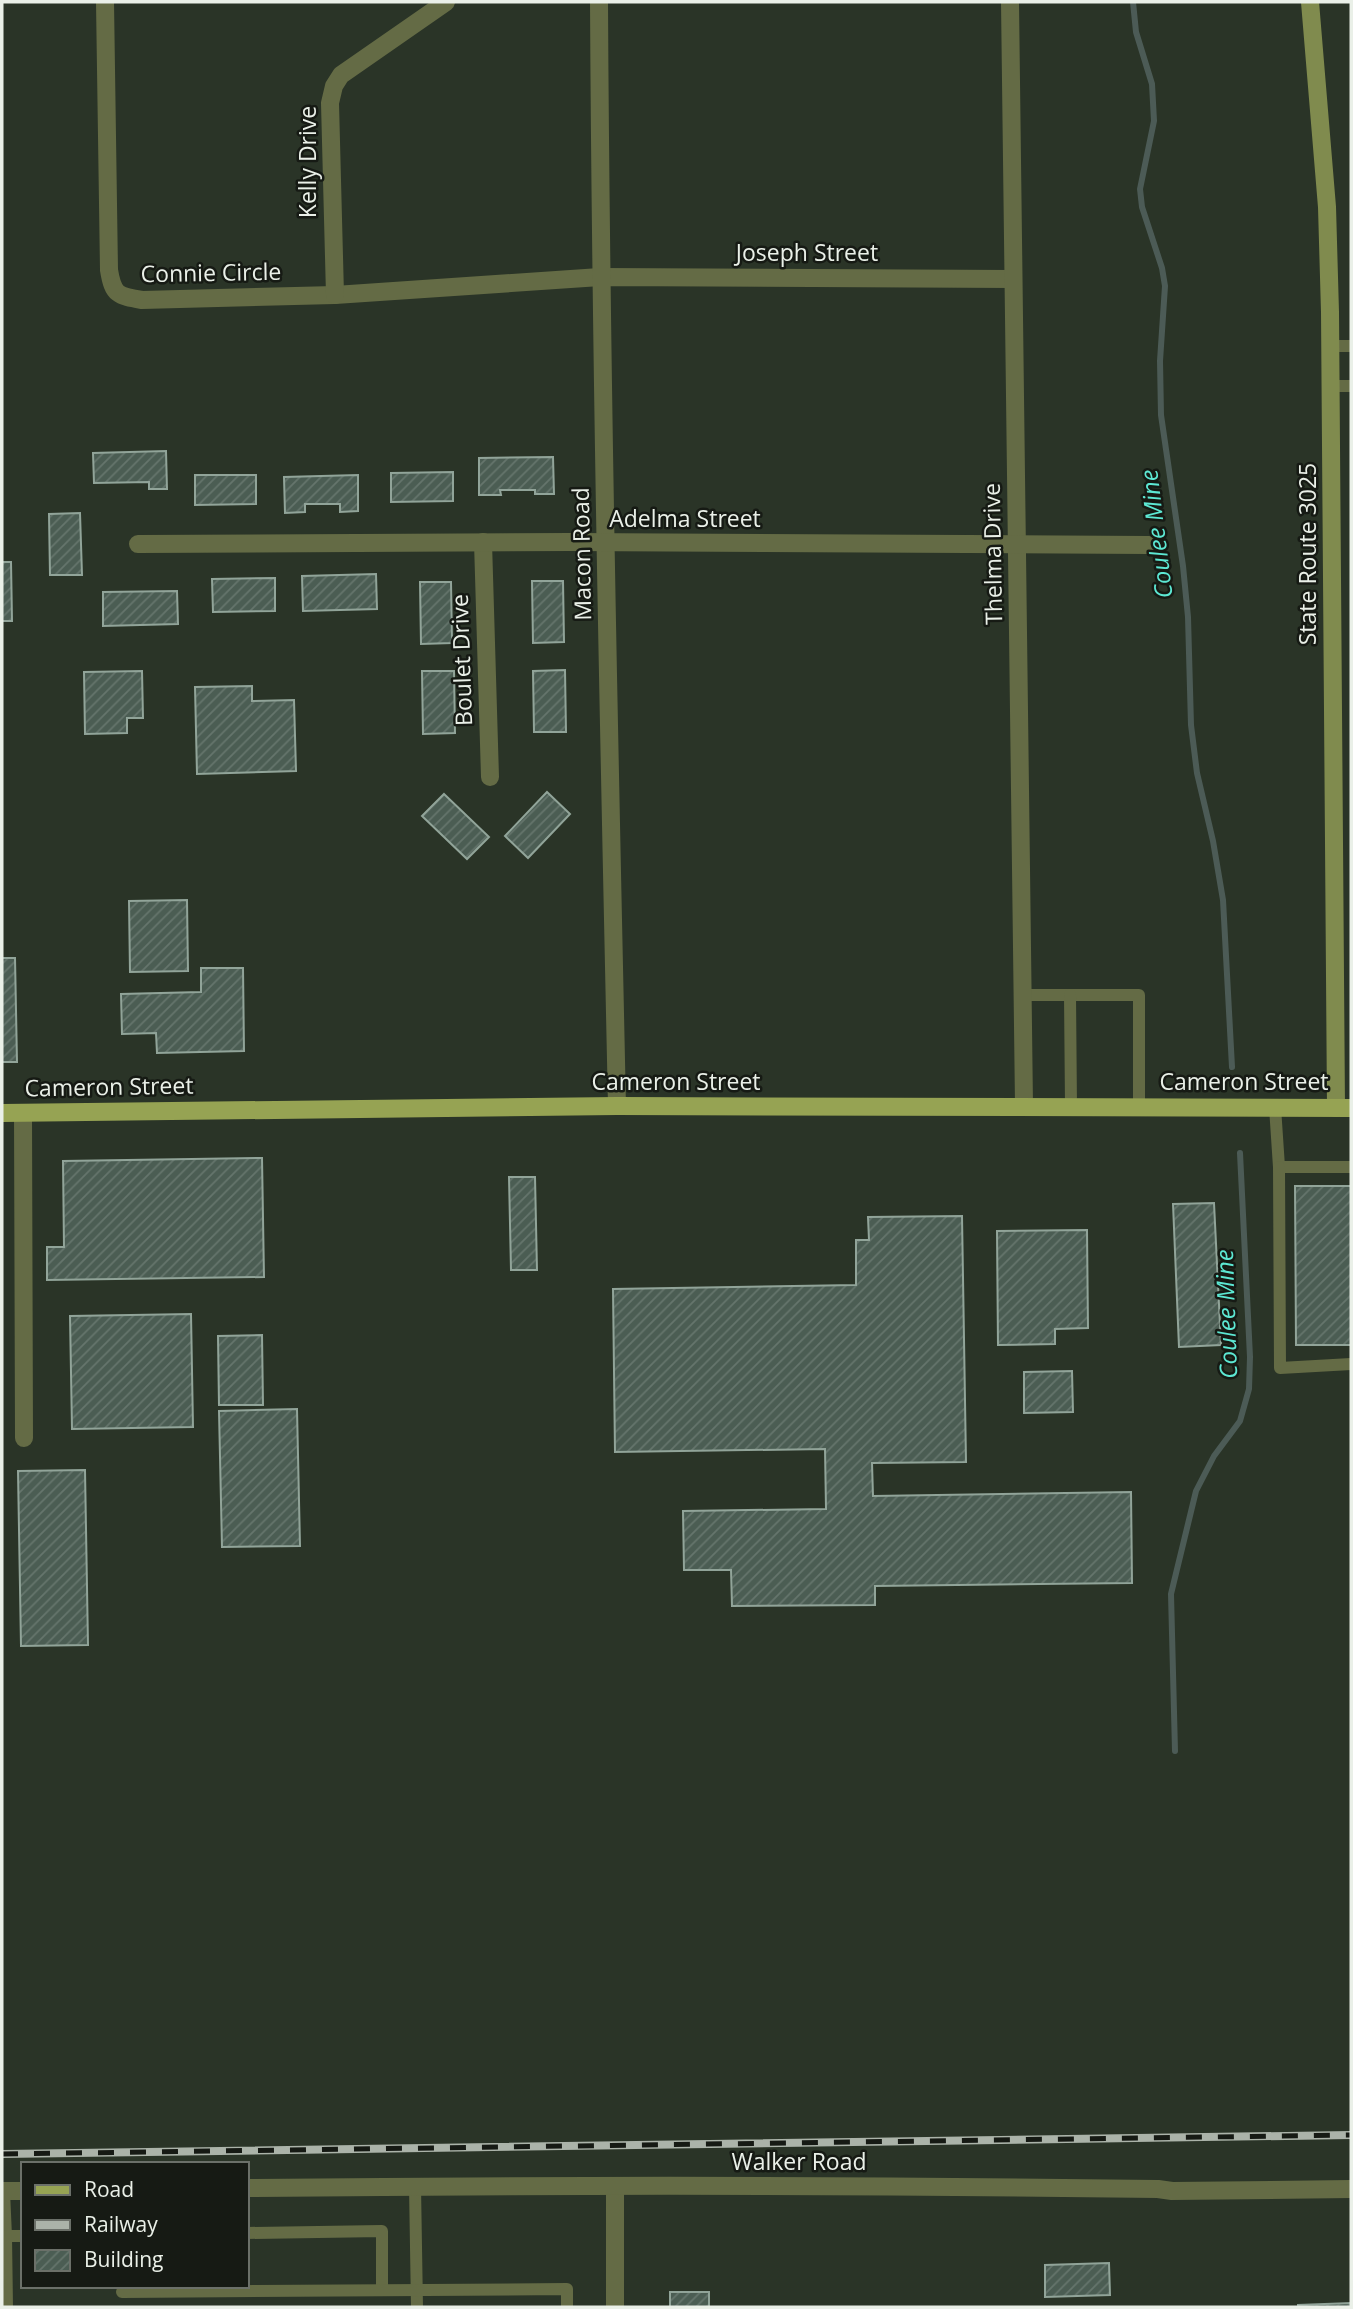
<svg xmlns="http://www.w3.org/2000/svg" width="1353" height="2309" font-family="'Open Sans',sans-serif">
<defs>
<pattern id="building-hatch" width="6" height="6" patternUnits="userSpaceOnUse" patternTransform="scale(1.75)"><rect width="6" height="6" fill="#4b5d53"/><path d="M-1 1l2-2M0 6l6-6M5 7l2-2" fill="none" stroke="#65756c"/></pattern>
</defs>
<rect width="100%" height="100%" fill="#2a3427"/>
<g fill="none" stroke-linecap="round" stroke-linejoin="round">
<g stroke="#4c5b56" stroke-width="6">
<path d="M1133 2 1136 32 1152 84 1154 121 1140 189 1142 207 1162 268 1165 286 1160 361 1161 415 1183 566 1188 617 1191 725 1197 773 1213 841 1223 900 1232 1067"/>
<path d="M1175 1751 1171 1594 1196 1491 1214 1456 1240 1421 1249 1389 1250 1357 1240 1153"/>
</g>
</g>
<g fill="url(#building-hatch)" stroke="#91a499" stroke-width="2">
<path d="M166 451 167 489H149V482L94 483 93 453Z"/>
<path d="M553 457 554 494H535V490H500L501 495H479V458Z"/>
<path d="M453 472V501L391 502V473Z"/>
<path d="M195 475H256V504L195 505Z"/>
<path d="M358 475V511L340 512V504H305V512L285 513 284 477Z"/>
<path d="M80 513 82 575H50L49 514Z"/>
<path d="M2 562H11L12 621H2Z"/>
<path d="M376 574 377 609 303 611 302 576Z"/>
<path d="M275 578V611L213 612 212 579Z"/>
<path d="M532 581H563L564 642 533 643Z"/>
<path d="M420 582H451L452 643 421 644Z"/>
<path d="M177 591 178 624 103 626V592Z"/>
<path d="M565 670 566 732H534L533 671Z"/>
<path d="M142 671 143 718H127V733L85 734 84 672Z"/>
<path d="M422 671H454L455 733 423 734Z"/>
<path d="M252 686V701L294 700 296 771 197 774 195 687Z"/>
<path d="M547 792 570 814 528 858 505 836Z"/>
<path d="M444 794 489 837 467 859 422 816Z"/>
<path d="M187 900 188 971 130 972 129 901Z"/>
<path d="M2 958H15L17 1062H2Z"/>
<path d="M201 968H243L244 1051 157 1053 156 1033 122 1034 121 994 201 992Z"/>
<path d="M262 1158 264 1277 47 1280V1247H64L63 1161Z"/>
<path d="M509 1177H535L537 1270H511Z"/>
<path d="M1295 1186H1351V1345H1296Z"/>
<path d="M1214 1203 1221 1345 1179 1347 1173 1204Z"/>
<path d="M962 1216 966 1462 872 1463 873 1496 1131 1492 1132 1583 875 1586V1605L732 1606 731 1570H684L683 1511 826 1509 825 1449 615 1452 613 1289 856 1285V1240H869L868 1217Z"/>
<path d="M1087 1230 1088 1328 1055 1329V1344L998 1345 997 1231Z"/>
<path d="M191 1314 193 1427 72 1429 70 1316Z"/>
<path d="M262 1335 263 1405H219L218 1336Z"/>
<path d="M1072 1371 1073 1412 1024 1413V1372Z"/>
<path d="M297 1409 300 1546 222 1547 219 1411Z"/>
<path d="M85 1470 88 1645 21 1646 18 1471Z"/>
<path d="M1109 2263 1110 2295 1045 2297V2265Z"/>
<rect x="670" y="2292" width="39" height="15"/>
<path d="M1351 2303V2307H1298V2305Z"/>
</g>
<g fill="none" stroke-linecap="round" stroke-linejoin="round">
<g stroke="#646b45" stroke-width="12">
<path d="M1331 346H1351"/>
<path d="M1332 386H1351"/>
<path d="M1022 995H1139V1106"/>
<path d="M1070 995 1071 1106"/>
<path d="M1275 1107 1279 1167H1351"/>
<path d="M1279 1167 1280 1368 1351 1364"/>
<path d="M415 2186 417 2307"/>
<path d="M4 2191 6 2236"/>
<path d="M247 2233 382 2231V2290"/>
<path d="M122 2292 567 2289V2307"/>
<path d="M7 2307 6 2236H23"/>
</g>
<g stroke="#646b45" stroke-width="18">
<path d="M105 2 109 270C113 295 118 296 142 300L335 295 600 277 1013 279"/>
<path d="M599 2C601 370 609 738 617 1106"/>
<path d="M1010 2 1024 1105"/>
<path d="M335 295 330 103 334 86 341 75 446 2"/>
<path d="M483 542 490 777"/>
<path d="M138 544 571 542 1149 545"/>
<path d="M23 1113 24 1438"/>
<path d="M615 2186V2307"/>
<path d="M247 2188C550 2185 854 2185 1158 2189L1172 2191 1351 2189"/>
<path d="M2 2191H23"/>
</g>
<path stroke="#808b4e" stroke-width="18" d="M1310 2 1327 207 1330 312 1336 1108"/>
<path stroke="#96a353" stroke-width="18" d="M2 1113 617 1106 1351 1108"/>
<g stroke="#abb3a9" stroke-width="8">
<path id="rail" d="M2 2154 1351 2135"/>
</g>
<use href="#rail" stroke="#161a14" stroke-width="5" stroke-dasharray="16" stroke-linecap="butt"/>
</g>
<g text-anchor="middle" stroke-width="5" stroke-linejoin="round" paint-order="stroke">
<g font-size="23" fill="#eaf0e8" stroke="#161a14">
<text transform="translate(308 162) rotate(-90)" y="8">Kelly Drive</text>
<text x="807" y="261">Joseph Street</text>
<text transform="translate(211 273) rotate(-1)" y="8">Connie Circle</text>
<text x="685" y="527">Adelma Street</text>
<text transform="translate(582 554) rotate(-91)" y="8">Macon Road</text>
<text transform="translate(993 554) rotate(-91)" y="8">Thelma Drive</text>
<text transform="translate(1308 554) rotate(-90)" y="8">State Route 3025</text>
<text transform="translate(462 660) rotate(-92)" y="8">Boulet Drive</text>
<text x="676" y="1090">Cameron Street</text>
<text x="1244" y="1090">Cameron Street</text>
<text transform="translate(109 1087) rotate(-1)" y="8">Cameron Street</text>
<text x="799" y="2170">Walker Road</text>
</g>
<g font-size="24" font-style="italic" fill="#5de8d3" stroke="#161a14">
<text transform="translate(1157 534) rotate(-97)" y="8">Coulee Mine</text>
<text transform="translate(1227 1314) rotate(-92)" y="8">Coulee Mine</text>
</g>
</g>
<rect width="1353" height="2309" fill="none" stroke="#eaf0e8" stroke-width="7"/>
<rect x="21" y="2162" width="228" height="126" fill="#161a14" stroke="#6b7069" stroke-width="2"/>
<rect x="35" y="2185" width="35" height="10" fill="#96a353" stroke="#6b7069" stroke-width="2"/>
<text x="84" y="2197" font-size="21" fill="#eaf0e8">Road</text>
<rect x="35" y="2220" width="35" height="10" fill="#abb3a9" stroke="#6b7069" stroke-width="2"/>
<text x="84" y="2232" font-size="21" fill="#eaf0e8">Railway</text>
<rect x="35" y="2250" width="35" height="21" fill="url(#building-hatch)" stroke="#6b7069" stroke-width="2"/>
<text x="84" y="2267" font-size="21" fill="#eaf0e8">Building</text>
</svg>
